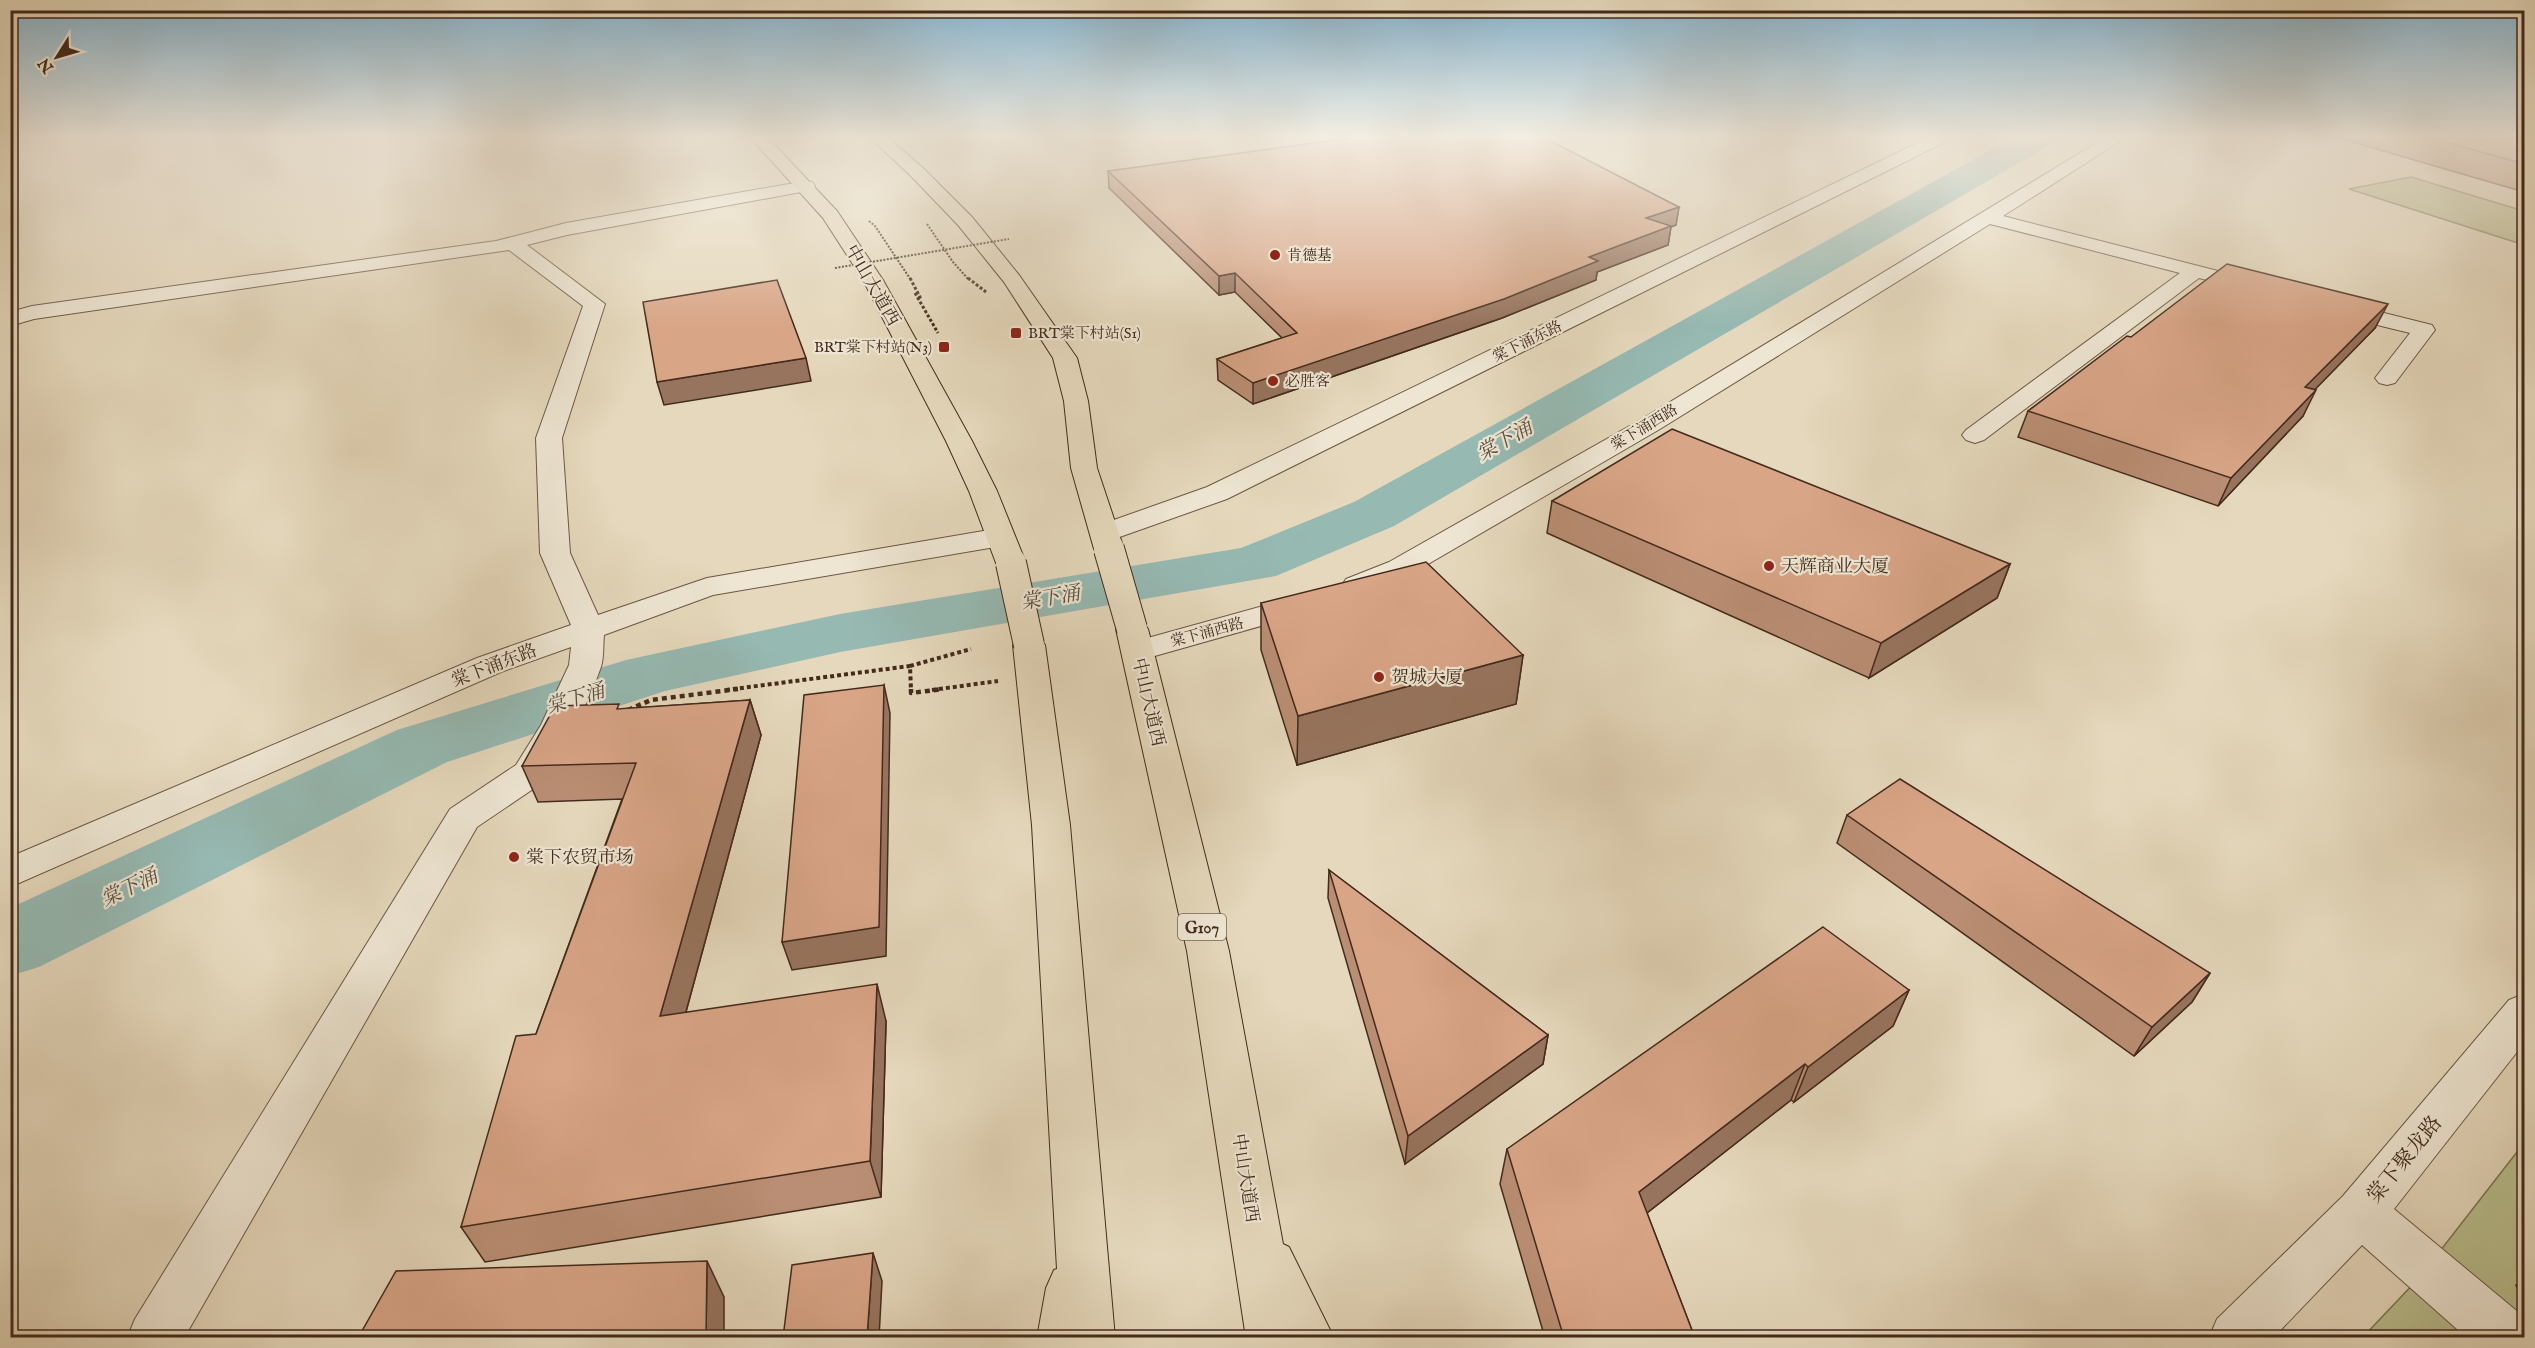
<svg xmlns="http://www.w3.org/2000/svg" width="2535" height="1348" font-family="'IM FELL English','Noto Serif SC',serif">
<rect width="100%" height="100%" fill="#e5d8bc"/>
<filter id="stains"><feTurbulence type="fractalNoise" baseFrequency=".00333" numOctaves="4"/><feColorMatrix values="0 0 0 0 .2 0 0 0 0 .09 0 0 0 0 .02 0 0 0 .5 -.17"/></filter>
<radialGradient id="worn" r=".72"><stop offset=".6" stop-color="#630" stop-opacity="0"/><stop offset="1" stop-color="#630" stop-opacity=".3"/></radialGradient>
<g fill="#b9bd8d" stroke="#7e7454" stroke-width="1.5">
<path d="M2411 177 2524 211V245L2349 189Z"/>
<path d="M2524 1143V1337L2362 1338 2419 1278Z"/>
</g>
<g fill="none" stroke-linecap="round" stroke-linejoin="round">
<path fill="#96b9b2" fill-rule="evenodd" d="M2016 136H2057L2053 143 1394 526 1276 576 840 652 665 691 447 762 39 967 10 976V908L397 730 626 660 840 614 1241 548 1354 502Z"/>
<g stroke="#6c5644" stroke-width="2">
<g id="minor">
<path d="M1932 136H1953L1951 139 1227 499 1114 539 1104 542 1094 539 1090 533 1094 527 1207 487Z"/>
<path d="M2108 136H2128L2003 216 2261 282 2265 286 2261 290 2254 292 2199 278 1984 440 1975 443 1966 440 1962 435 1966 430 2180 273 1990 224 1660 429 1411 574 1368 591 1357 594 1346 591 1342 585 1346 579 1389 562 1642 419Z"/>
<path d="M806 181 812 182 815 186 812 190 567 235 527 245 605 304 562 438 570 553 598 615 707 578 1001 528 1011 531 1015 537 1011 543 1001 546 713 595 604 635C603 645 604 657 601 667 587 707 564 746 542 783L477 827 184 1338H127L135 1319 450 809 516 765 541 725 569 665 571 647 501 672 10 887V857L477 658 571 625 540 553 536 438 583 306 509 250 34 319 10 326V312L32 306 496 241 566 223Z"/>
<path d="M2336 301 2432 325 2435 330 2395 383 2387 385 2379 383 2375 378 2410 333 2328 313 2325 308 2328 303Z"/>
<path d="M1303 595 1314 597 1318 604 1314 611 1137 661 1126 658 1121 651 1126 644Z"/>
<path d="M2524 994V1043L2394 1209 2524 1317V1338H2467L2362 1245 2273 1338H2209L2217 1319 2343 1196 2509 1000Z"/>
</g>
</g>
<g stroke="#432a1c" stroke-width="2">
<g id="highway">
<path d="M749 136H766L837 211 883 280 972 441 997 491 1026 563 1021 569 1011 572 1001 569 996 563 969 491 946 441 863 280 823 218Z"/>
<path d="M868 136H886L922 167 972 217 1019 275 1077 358 1088 401 1097 468 1124 549 1119 555 1109 558 1099 555 1094 549 1071 468 1064 401 1053 358 1004 282 958 225 910 175Z"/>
<path d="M1132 620 1143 622 1148 629 1229 951 1283 1244 1289 1247 1334 1338H1246L1187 951 1116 629 1121 622Z"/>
<path d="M1029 635 1040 638 1045 645 1070 825 1115 1338H1037L1046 1288 1054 1270 1057 1269 1032 825 1013 645 1018 638Z"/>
</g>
</g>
<g stroke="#432a1c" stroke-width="2" stroke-dasharray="2 1.5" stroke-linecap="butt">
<path d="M869 221 875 226 911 280"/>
<path d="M927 224 953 262 969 280"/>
</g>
<g stroke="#432a1c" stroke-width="3" stroke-dasharray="3 2" stroke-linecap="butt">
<path d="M910 278 921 299"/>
<path d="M968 278 986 292"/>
<path d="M915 293 938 333"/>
</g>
<g stroke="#432a1c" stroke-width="4" stroke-dasharray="4 3" stroke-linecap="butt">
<path d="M910 666 971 649"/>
<path d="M726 690 910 666 911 690"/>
<path d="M932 690 998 681"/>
</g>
<g stroke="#432a1c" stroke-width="4.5" stroke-dasharray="5 4" stroke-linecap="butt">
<path d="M911 689V693L943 689"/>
<path d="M628 710 651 700 738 689"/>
</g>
<path stroke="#432a1c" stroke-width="5" stroke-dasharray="7 4.5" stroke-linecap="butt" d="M2516 1287 2524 1283"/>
<use href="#minor" fill="#eee6d3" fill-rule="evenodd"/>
<use href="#highway" fill="#e5d8bc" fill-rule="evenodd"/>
<g stroke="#432a1c" stroke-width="32" stroke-linecap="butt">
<g id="highway-bridge">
<path d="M1109 549 1132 629"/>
<path d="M1011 563 1029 645"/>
</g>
</g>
<path stroke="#432a1c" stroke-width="2" stroke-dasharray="2 1.5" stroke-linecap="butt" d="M835 268 1009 239"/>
<use href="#highway-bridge" stroke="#e5d8bc" stroke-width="30"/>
</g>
<g fill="#ba8e74" stroke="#432a1c" stroke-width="1.5">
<path d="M2332 136H2524V192Z"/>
<path d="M1108 171 1679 207 1676 225 1671 227 1668 245 1597 272 1596 280 1502 318 1253 404 1218 380 1217 359 1282 338 1235 292 1219 295 1109 188Z"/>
<path d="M2375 328 2314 390 2303 416 2218 506 2018 437 2028 411 2131 337Z"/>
<path d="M1552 501 2010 564 1997 598 1869 678 1547 533Z"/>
<path d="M1261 603 1523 655 1516 704 1297 765 1261 650Z"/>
<path d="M750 700 761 735 686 1012 886 1021 881 1197 485 1262 461 1227 536 1034 622 799 538 802 522 766 621 709Z"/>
<path d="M1847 815 2210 973 2192 1002 2134 1056 1837 843Z"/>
<path d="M1329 870 1548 1035 1543 1064 1405 1164 1328 898Z"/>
<path d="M1909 990 1893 1026 1794 1102 1791 1100 1647 1213 1695 1338H1545L1500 1184 1507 1149Z"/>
</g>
<g fill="#97745e" stroke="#432a1c" stroke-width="1.5">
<path d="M1679 207 1676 225 1671 227 1668 245 1597 272 1596 280 1502 318 1253 404V383L1589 257 1646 218Z"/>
<path d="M1235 273V292L1219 295V276Z"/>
<path d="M2388 304 2375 328 2292 413 2305 387Z"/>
<path d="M806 358 811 381 664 405 657 382Z"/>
<path d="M2316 390 2303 416 2218 506 2231 478Z"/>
<path d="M2010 564 1997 598 1869 678 1881 643Z"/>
<path d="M1523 655 1516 704 1297 765 1298 716Z"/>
<path d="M884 685 890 713 886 956 792 970 782 942Z"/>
<path d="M750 700 761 735 675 1052 660 1016Z"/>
<path d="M2210 973 2192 1002 2134 1056 2152 1027Z"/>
<path d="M877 984 886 1021 881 1197 870 1161Z"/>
<path d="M1909 990 1893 1026 1794 1102 1808 1067Z"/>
<path d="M1548 1035 1543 1064 1405 1164 1408 1136Z"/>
<path d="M1805 1064 1791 1100 1629 1227 1639 1192Z"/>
<path d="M873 1253 882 1281 879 1338H867Z"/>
<path d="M707 1261 724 1297V1338H706Z"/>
</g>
<g fill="#d8a587" stroke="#432a1c" stroke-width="1.5">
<path d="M1365 136H1541L1679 207 1646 218 1671 226 1589 257 1598 261 1504 299 1253 383 1217 359 1297 333 1235 273 1219 276 1108 171Z"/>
<path d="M2424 136H2524V164Z"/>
<path d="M2227 264 2388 304 2305 387 2316 390 2231 478 2028 411 2127 336 2131 337Z"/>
<path d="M777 280 806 358 657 382 643 302Z"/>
<path d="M1672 429 2010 564 1881 643 1552 501Z"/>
<path d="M1426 562 1523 655 1298 716 1261 603Z"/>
<path d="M884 685 879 927 782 942 804 695Z"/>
<path d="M750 700 660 1016 877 984 870 1161 461 1227 516 1036 536 1034 636 763 522 766 555 706 619 704 617 709Z"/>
<path d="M1900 779 2210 973 2152 1027 1847 815Z"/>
<path d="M1329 870 1548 1035 1408 1136Z"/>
<path d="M1823 927 1909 990 1808 1067 1805 1064 1639 1192 1695 1338H1564L1507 1149Z"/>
<path d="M873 1253 867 1338H783L792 1265Z"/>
<path d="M707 1261 706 1338H358L396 1271Z"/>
</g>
<linearGradient id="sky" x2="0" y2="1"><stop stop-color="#87b6d2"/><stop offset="0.42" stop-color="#f3ede1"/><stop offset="1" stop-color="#f3ede1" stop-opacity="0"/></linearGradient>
<rect width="2535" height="325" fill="url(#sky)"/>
<g fill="#8f2418" stroke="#eee6d3" stroke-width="2">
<circle cx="1275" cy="255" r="6"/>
<rect x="1010" y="327" width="12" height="12" rx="3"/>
<rect x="938" y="341" width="12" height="12" rx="3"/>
<circle cx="1273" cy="381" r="6"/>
<circle cx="1769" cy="566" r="6"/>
<circle cx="1379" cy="677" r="6"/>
<circle cx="514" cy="857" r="6"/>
</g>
<g text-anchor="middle" stroke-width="4.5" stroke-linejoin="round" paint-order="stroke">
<g font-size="15" fill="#432a1c" stroke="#eee6d3" text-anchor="start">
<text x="1287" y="260">肯德基</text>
<text x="1028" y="338">BRT棠下村站(S1)</text>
<text x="932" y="352" text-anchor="end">BRT棠下村站(N3)</text>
<text x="1285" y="386">必胜客</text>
</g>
<g font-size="15" fill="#432a1c" stroke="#eee6d3">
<text transform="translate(1527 341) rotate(-26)" y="5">棠下涌东路</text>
<text transform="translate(1644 427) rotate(-31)" y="5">棠下涌西路</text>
<text transform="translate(1207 632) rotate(-15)" y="5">棠下涌西路</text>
</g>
<rect fill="#eee6d3" stroke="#766253" stroke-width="1.5" x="1178" y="914" width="48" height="26" rx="4.5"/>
<g font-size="16" font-weight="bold" fill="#432a1c">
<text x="1202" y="933">G107</text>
</g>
<g font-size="18" fill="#432a1c" stroke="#eee6d3">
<text transform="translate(873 285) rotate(60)" y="6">中山大道西</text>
<text transform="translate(494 665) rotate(-21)" y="6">棠下涌东路</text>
<text transform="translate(1149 702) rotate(77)" y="6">中山大道西</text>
<text transform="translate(1246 1178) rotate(81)" y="6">中山大道西</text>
</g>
<g font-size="18" fill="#432a1c" stroke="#eee6d3" text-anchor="start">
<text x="1781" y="572">天辉商业大厦</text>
<text x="1391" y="683">贺城大厦</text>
<text x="526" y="863">棠下农贸市场</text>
</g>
<g font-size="20" font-style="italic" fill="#584e42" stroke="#eee6d3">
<text transform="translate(1504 440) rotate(-30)" y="7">棠下涌</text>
<text transform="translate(1050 597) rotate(-10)" y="7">棠下涌</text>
<text transform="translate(575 698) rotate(-17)" y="7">棠下涌</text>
<text transform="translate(129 887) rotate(-26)" y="7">棠下涌</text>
</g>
<g font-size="21" fill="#432a1c" stroke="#eee6d3">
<text transform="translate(2404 1159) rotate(-51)" y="7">棠下聚龙路</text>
</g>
</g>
<rect width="2535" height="1348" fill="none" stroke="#e5d8bc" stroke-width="36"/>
<rect x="12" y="12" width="2511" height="1324" fill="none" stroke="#432a1c" stroke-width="3"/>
<rect x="18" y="18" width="2499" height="1312" fill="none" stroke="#432a1c" stroke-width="1.5"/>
<g transform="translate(57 57) rotate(233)" stroke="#eee6d3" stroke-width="4.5" paint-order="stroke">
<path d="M0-4.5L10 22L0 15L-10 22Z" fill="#432a1c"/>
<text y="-9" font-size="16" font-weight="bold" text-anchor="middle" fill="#432a1c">N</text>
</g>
<rect width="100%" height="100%" filter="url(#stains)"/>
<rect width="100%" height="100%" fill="url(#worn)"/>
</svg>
